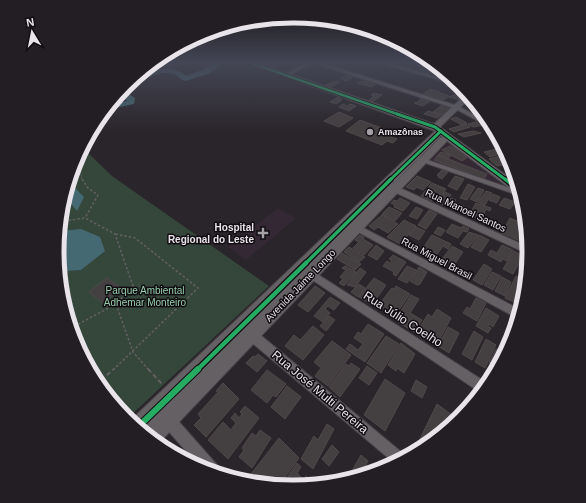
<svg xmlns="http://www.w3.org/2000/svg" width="586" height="503" font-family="Helvetica,sans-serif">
<rect width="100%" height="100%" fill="#2a252a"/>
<g fill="#342835">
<path d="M448 139 516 190V191L425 160Z"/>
<path d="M278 208 296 218 246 260 228 247Z"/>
</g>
<path fill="#35463b" d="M84 149 112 176 269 286 127 419 75 341 58 251 76 161Z"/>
<g fill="#446972">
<path d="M72 180 76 189 84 197 77 211 68 200Z"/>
<path d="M81 229 100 237 105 251 81 270 65 271 62 274 58 251 62 231Z"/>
</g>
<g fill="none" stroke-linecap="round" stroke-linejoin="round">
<path fill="#446972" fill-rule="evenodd" d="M216 62H225L208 74 185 81C181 80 179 76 174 74 158 68 138 83 127 93L135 98 134 104 110 109 114 104 127 101 119 96C132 77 166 58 186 76L202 70Z"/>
</g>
<g fill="#443f40" stroke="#4f494a">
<path d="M421 69H423L434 72 431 75 420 72Z"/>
<path d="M346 75 353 77 347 81 340 79Z"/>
<path d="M336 81 340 82 330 88 326 85Z"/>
<path d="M362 81H365L376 84 371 87 357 83Z"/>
<path d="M430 89 440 92 433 97 423 94Z"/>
<path d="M374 93 382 95 372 102 368 101 374 96 371 95Z"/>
<path d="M441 93 449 96 443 100 435 97Z"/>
<path d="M454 95 463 97 460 100 449 97Z"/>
<path d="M338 97 342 100 336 104 330 102Z"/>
<path d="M421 98 430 101 423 106 414 103 418 102Z"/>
<path d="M343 104 347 106 350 104 356 106 349 111 339 107Z"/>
<path d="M442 105 452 108 444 115 433 112Z"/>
<path d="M428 111 441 115 437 118 424 114Z"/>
<path d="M339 112 353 118 339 127 324 121Z"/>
<path d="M456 117 467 123 462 125 451 119Z"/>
<path d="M360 120 395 133 391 137 397 139 393 143 387 141 382 145 346 131Z"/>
<path d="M479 121 484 125 473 127 468 124Z"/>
<path d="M466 124 470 127 454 132 449 129Z"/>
<path d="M473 131 481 133 464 137 458 134Z"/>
<path d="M450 146 469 156 462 161 442 150Z"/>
<path d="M497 149 503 153 490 157 484 152Z"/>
<path d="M441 152 451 155 448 159 438 155Z"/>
<path d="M506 154 511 162 512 169 509 170 502 165 497 166 489 159Z"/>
<path d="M438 155 487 174 484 179 434 160Z"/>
<path d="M442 170 448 172 442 179 438 177 439 176 437 175Z"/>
<path d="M417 176 431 182 423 190 417 187 414 190 406 187Z"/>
<path d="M455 176 464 179 457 190 448 186Z"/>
<path d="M432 183 446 189 441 196 437 194 432 201 421 196Z"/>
<path d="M468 184 475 187 467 200 460 198Z"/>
<path d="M478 188 484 190 477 202 470 199Z"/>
<path d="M486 191 492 193 485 205 478 202Z"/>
<path d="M445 192 451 195 443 205 436 202Z"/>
<path d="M493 194 500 197 497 203 489 200Z"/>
<path d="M400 198 410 203 403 211 394 207 395 205 391 203 394 200 397 201Z"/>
<path d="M451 198 456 200 450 207 445 205Z"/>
<path d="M504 198 515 202 510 209 499 205Z"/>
<path d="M456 203 464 206 460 212 452 208Z"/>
<path d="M476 203 491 208 490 211 486 209 481 220 469 215Z"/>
<path d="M389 207 402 213 395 221 382 214Z"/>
<path d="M416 207 423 210 417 219 409 216Z"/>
<path d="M429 210 437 214 426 229 418 225Z"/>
<path d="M521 213 527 244 502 233 510 218 517 221Z"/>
<path d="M382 215 398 224 388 233 378 227 374 230 369 226Z"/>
<path d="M404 220 416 226 400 244 387 237Z"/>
<path d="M452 224 461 228 463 226 469 229 467 232 463 231 458 238 446 232Z"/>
<path d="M416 227 425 231 419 240 409 235Z"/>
<path d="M438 227 445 230 441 236 434 233Z"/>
<path d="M469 232 478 235 468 248 460 244Z"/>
<path d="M360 235 364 237 363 239 373 245 364 255 353 248 359 242 355 240Z"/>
<path d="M432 235 451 244 448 249 443 246 436 256 427 252 424 257 419 254Z"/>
<path d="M479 235 489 240 481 252 471 247Z"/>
<path d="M376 245 384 251 377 260 368 255Z"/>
<path d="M502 245 513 250 507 261 502 259 501 262 488 255 491 250 497 253Z"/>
<path d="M452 246 463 252 454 265 442 259Z"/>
<path d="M349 247 365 257 359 262 344 252Z"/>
<path d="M514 251 523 256 513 274 503 269Z"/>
<path d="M342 253 361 264 355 270 337 259Z"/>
<path d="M393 255 406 262 396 276 393 274 394 272 383 266 387 261 390 263 392 261 389 259Z"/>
<path d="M525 256 528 257 525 269 520 266Z"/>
<path d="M484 264 492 269 482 285 473 280Z"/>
<path d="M345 266 356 272 344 286 339 283 343 279 340 277 346 270 342 268Z"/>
<path d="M407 266 416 270 407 283 398 279Z"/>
<path d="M419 267 427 272 420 284 417 285 410 281Z"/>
<path d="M360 268 366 272 355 287 347 285Z"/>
<path d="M492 272 501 276 493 290 484 285Z"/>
<path d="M516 276 523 279 519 300 516 298 514 302 505 298Z"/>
<path d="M502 277 511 282 505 296 495 291Z"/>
<path d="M107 278 121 288 103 303 89 292Z"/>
<path d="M374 278 386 285 372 305 359 297Z"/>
<path d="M359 284 365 288 358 297 351 292Z"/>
<path d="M315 286 325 293 308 312 298 305Z"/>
<path d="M396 286 410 294 394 317 378 306 392 288 394 289Z"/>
<path d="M411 295 419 299 410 313 422 320 414 332 395 320Z"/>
<path d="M330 297 340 303 334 310 328 306 325 309 330 313 323 322 314 316Z"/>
<path d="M476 298 486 303 477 321 463 313 467 307 470 309Z"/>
<path d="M486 308 499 316 493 327 489 324 488 327 491 328 488 333 476 326Z"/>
<path d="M437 309 451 318 437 344 425 337 426 334 419 329 428 314 432 317Z"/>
<path d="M329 316 335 320 326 331 320 326Z"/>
<path d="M368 324 384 334 365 362 346 349 350 344 358 350 363 344 354 338 358 332 361 334Z"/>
<path d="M511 324 514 326 511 340 505 336Z"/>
<path d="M313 326 324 335 303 360 285 346 294 335 300 340Z"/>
<path d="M448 327 459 333 449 353 438 346Z"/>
<path d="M474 331 483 337 472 360 462 354Z"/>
<path d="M386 336 399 344 381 373 367 363Z"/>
<path d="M486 339 496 345 485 368 475 362Z"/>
<path d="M332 341 351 355 328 386 315 376 321 368 314 362Z"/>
<path d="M401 343 415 354 404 373 397 368 396 371 388 365Z"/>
<path d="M496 349 503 353 494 366 489 363Z"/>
<path d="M258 354 267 361 257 372 246 363 253 356 255 357Z"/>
<path d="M351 363 360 369 340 397 329 387 346 364 349 366Z"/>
<path d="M367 366 377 373 369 385 359 378Z"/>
<path d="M267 370 286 384 276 397 273 395 267 403 251 390Z"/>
<path d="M385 379 405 393 385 431 364 415Z"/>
<path d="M416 380 427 387 422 398 411 391Z"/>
<path d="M223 383 239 399 206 437 194 425 201 418 198 414 218 392 216 391Z"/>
<path d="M287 386 301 397 285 419 271 407Z"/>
<path d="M437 404 456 418 455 421 422 443 419 441Z"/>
<path d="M245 406 259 418 228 459 208 440 223 422 231 430 236 423 231 418 235 413 239 418 242 414 240 412Z"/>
<path d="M327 424 334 429 313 469 301 459 314 436 318 440Z"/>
<path d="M260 430 271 438 252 468 239 457 244 450 242 448 252 433 256 436Z"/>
<path d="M279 438 299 458 280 484 248 478Z"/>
<path d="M332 445 339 452 329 466 322 459Z"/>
<path d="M361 455 368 461 364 468 367 471 366 473 349 476Z"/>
<path d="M297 463 301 467 297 473 302 478 297 486 282 485Z"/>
<path d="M306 476 311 481 309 484 299 486Z"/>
</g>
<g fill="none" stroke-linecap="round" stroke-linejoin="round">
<g stroke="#464146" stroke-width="2">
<g id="street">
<path d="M308 62H319L458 106 482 119 485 123H482L454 108 313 63 287 76 283 75Z"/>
<path d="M376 62H384L455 82 461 86Z"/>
<path d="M413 155 516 190 517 195 411 158V156Z"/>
<path d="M392 187H398L528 247V254L392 191Z"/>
<path d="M352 222 517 308 515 317 349 227 348 225Z"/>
<path d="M311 270 484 381 478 391 308 277 306 274 308 271Z"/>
<path d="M248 327 252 328 405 455 393 462 244 336 243 332 244 328Z"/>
<path d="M168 414 173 415 218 466 220 472 201 468 163 425 162 420 163 415Z"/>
</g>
</g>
<g stroke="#464146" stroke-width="2">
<path id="secondary" d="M245 62H255L434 124 466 94 469 99 440 127 515 182 517 191 512 190 447 141 161 441 131 421 132 419 435 131ZM441 136 443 137 440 138 382 195Z"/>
</g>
<path stroke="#636063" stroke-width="1" stroke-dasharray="1.5 1" stroke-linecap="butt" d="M77 160 79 159 82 180"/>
<g stroke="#636063" stroke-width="1.5" stroke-dasharray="2.5 2" stroke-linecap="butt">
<path d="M82 179 88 188 98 195 85 218"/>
<path d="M64 221 85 218 115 234 133 286 116 304 73 327"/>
<path d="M116 304 133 352 149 370"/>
<path d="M113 370 198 288 135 238 115 234"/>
</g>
<g stroke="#636063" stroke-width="2" stroke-dasharray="4.5 3" stroke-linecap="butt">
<path d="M148 369 162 384"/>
<path d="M101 380 114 369"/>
</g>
<use href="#street" fill="#646064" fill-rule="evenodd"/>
<use href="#secondary" fill="#646064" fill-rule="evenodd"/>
<g stroke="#110d12" stroke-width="4">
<path id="cycleway-far4" d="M248 62 400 115"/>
</g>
<g stroke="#110d12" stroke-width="5">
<g id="cycleway-far3">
<path d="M397 114 435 127 506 180"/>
<path d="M390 180 441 131"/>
</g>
</g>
<g stroke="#110d12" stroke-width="6">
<g id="cycleway-far2">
<path d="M505 179 516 188"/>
<path d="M305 264 391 179"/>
</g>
</g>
<g stroke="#110d12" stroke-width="7">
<path id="cycleway-far1" d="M197 370 306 263"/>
</g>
<g stroke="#110d12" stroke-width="8">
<path id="cycleway" d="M139 426 198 369"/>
</g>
<use href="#cycleway-far4" stroke="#26ab63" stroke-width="2.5"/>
<use href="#cycleway-far3" stroke="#26ab63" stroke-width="3"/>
<use href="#cycleway-far2" stroke="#26ab63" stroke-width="3.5"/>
<use href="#cycleway-far1" stroke="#26ab63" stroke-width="4.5"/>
<use href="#cycleway" stroke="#26ab63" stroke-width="6"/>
</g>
<linearGradient id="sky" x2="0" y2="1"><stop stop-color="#171417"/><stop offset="0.47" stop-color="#444655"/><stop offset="1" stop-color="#444655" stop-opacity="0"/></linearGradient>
<rect width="586" height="133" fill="url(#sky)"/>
<g fill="#a6a0a7" stroke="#110d12" stroke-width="1.5">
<circle cx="370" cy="132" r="4"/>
<path d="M261 227h4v4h4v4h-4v4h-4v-4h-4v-4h4z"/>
</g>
<g text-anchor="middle" stroke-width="3" stroke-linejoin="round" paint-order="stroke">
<g font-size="9" font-weight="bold" fill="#e9e3ea" stroke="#110d12" text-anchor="start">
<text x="378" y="135">Amazônas</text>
</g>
<g font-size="10" fill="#e9e3ea" stroke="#110d12">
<text transform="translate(466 210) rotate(25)" y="4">Rua Manoel Santos</text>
<text transform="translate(437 258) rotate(28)" y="4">Rua Miguel Brasil</text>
<text transform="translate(300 285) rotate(-46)" y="4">Avenida Jaime Longo</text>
</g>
<g font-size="10" font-weight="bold" fill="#e9e3ea" stroke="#110d12" text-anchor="end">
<text x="254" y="231">Hospital<tspan x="254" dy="12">Regional do Leste</tspan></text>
</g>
<g font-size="10" fill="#96ceaa" stroke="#110d12">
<text x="145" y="294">Parque Ambiental<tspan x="145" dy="12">Adhemar Monteiro</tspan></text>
</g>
<g font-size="12" fill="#e9e3ea" stroke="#110d12">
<text transform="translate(403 319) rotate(33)" y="4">Rua Júlio Coelho</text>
<text transform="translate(320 392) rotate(40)" y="4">Rua José Multi Pereira</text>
</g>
</g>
<path d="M0 0H586V503H0ZM292 23H294A228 228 0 0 1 522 251V252A228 228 0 0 1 294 480H292A228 228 0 0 1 64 252V251A228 228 0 0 1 292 23Z" fill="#221e23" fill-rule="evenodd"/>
<path fill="none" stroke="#e9e3ea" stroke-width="5" d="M292 23H294A228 228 0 0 1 522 251V252A228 228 0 0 1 294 480H292A228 228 0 0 1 64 252V251A228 228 0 0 1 292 23Z"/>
<g transform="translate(32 32) rotate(350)" stroke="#110d12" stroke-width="3" paint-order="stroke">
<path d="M0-3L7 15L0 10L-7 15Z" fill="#e9e3ea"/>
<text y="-6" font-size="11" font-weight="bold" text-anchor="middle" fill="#e9e3ea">N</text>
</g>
</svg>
